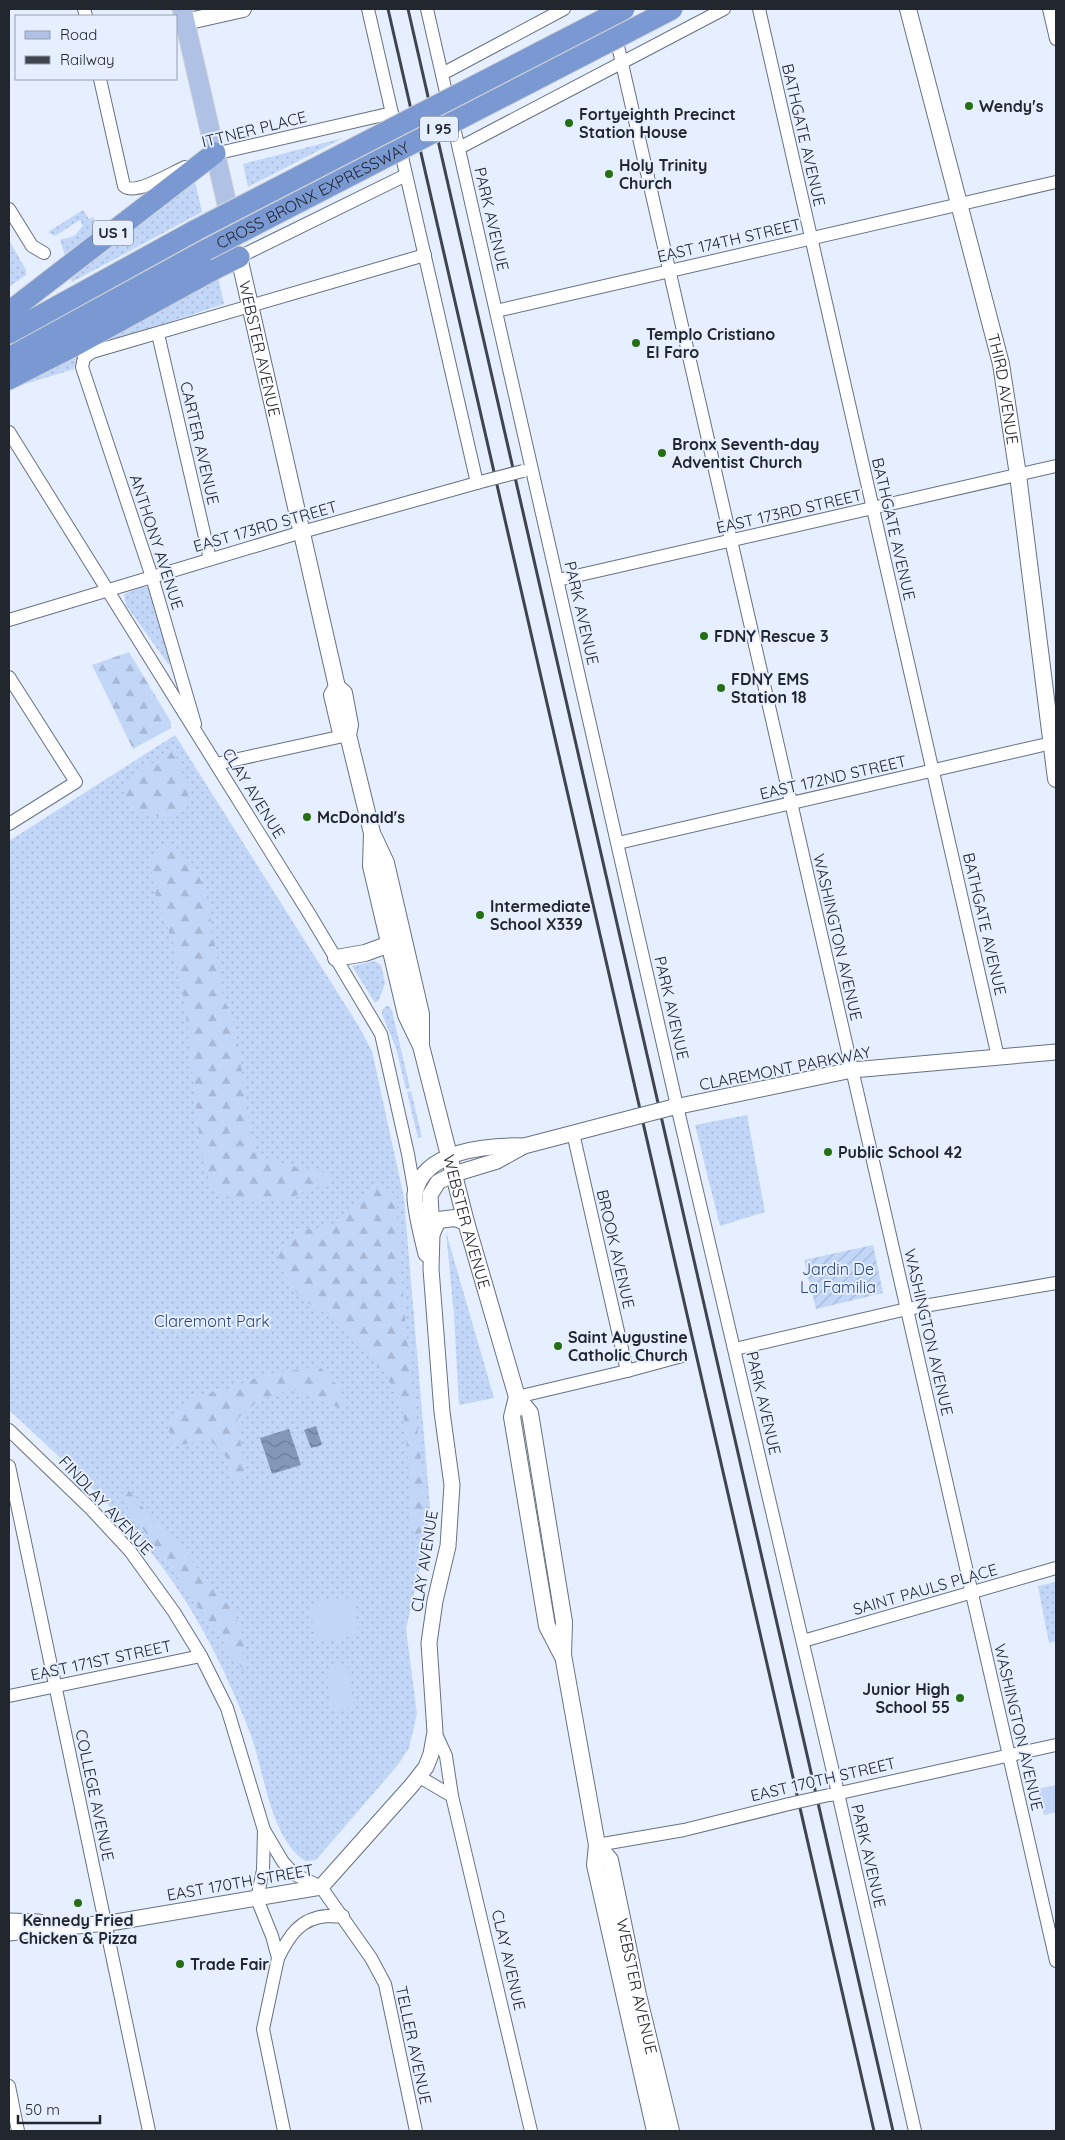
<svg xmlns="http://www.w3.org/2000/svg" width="1065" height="2140" font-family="Quicksand,sans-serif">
<defs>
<pattern id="grass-dots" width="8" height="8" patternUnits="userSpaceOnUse" patternTransform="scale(1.25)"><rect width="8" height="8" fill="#c2d6f8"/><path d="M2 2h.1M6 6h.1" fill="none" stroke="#a6b8d5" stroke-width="1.8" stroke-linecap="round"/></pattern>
<pattern id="forest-firs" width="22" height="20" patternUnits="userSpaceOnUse" patternTransform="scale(1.25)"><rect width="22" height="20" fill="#c2d6f8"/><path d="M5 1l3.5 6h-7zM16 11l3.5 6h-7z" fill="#a6b8d5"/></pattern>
<pattern id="garden-furrows" width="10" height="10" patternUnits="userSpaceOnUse" patternTransform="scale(1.25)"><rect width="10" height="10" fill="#c2d6f8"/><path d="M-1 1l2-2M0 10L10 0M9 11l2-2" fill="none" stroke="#a6b8d5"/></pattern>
<pattern id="water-waves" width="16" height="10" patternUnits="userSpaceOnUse" patternTransform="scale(1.25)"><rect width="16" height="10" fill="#8497b8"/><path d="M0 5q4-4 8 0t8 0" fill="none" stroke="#6c7b96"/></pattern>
</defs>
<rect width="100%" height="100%" fill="#e5efff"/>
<g fill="url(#grass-dots)">
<path d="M343 138 248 187 243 164Z"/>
<path d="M194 177 202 212 72 282 69 275Z"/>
<path d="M83 210 89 219 93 217 96 222 101 221 105 226 67 262 60 240C64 238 67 239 71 237 77 236 79 229 83 226L80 220 55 236 48 232Z"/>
<path d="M9 240 26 270V275L9 287Z"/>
<path d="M218 276 224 304 112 341 78 355 74 369 9 389Z"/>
<path d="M144 586 148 588 152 593 171 658V663L168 664 126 605 124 594Z"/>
<path d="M175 735 358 1025 372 1051 404 1198 430 1507 427 1538 406 1629 417 1714 409 1748 397 1766 316 1860 305 1861C269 1836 265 1772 250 1733 225 1668 194 1606 150 1551 108 1500 57 1455 9 1410V841Z"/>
<path d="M375 961 381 965 385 983 379 1000 375 1003 352 966Z"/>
<path d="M386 1006H389L392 1011 410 1088 406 1089 396 1048 382 1014V1010Z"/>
<path d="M411 1091 422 1137 418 1138 407 1092Z"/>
<path d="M747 1115 765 1212 720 1226 695 1125Z"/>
<path d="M446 1232 494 1398 459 1405 454 1315Z"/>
<path d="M1056 1582V1641L1049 1643 1038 1586Z"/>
</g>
<g fill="url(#forest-firs)">
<path d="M129 652 171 722V728L133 749 92 665Z"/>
<path d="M174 751 176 763 189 783 187 810 167 818 130 810 124 789 147 766Z"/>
<path d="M167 846 195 865 207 897 223 996 236 1030 251 1138 260 1156 303 1169 332 1174 329 1183 286 1199 246 1203 222 1194 209 1180 201 1154 185 1007 173 943 153 887 151 855Z"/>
<path d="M379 1186 397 1195 398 1237 408 1350 426 1502 422 1532 416 1535 409 1523 411 1490 403 1410 387 1376 346 1331 328 1315 301 1299 281 1269 278 1251 296 1231 332 1226 351 1206Z"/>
<path d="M320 1367 339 1387 347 1410 317 1400 294 1389 259 1400 237 1419 246 1476 239 1482 229 1472 226 1457 211 1440 172 1446 168 1424 193 1397 229 1389 266 1374Z"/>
<path d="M120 1480 155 1522 176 1542 233 1611 244 1639 243 1654 246 1674 128 1508Z"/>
</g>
<path fill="url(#garden-furrows)" d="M873 1245 883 1293 816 1309 804 1260Z"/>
<g fill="#c2d6f8">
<path d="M353 1597 359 1635 316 1643 309 1604Z"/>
<path d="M347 1665 354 1707 332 1711 326 1669Z"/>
<path d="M1056 1785V1812L1044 1815 1038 1789Z"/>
</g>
<g fill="url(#water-waves)">
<path d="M316 1426 322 1445 311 1448 304 1430Z"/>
<path d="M289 1429 301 1465 272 1474 260 1438Z"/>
</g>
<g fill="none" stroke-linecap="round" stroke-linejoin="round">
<g stroke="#677182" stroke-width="14">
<g id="minor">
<path d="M84 9 86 16"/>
<path d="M368 9 477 483"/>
<path d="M427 9 677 1106 838 1793 915 2131"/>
<path d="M759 9 998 1057"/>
<path d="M1049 9 1056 39"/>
<path d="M615 33 1056 1961"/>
<path d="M442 74 564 9"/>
<path d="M100 79 124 186C135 196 171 173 185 167"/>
<path d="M459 148 724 9"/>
<path d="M210 155 392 113"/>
<path d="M9 209 32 246 44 253"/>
<path d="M239 257 406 175"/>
<path d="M496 311 1056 182"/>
<path d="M158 334 210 559"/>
<path d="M9 432 310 915 381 1034 408 1154 415 1194"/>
<path d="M558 580 1056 466"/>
<path d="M9 620 302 532 484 481"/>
<path d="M9 677 76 782 9 824"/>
<path d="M195 724 152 577 82 367 84 358 92 352 425 255"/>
<path d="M216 764 348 735"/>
<path d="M618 843 1056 742"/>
<path d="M573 1133 627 1371"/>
<path d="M735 1349 907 1309 1056 1283"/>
<path d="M517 1397 627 1371 682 1356"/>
<path d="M9 1430 91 1509 130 1551 174 1612 201 1656 227 1708 264 1830 283 1862 294 1874 321 1887 371 1958 385 1984 416 2131"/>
<path d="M9 1466 149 2131"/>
<path d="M803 1641 1056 1568"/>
<path d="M9 1696 201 1656"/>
<path d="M435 1732 446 1756 452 1796 531 2131"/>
<path d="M418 1776 452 1796"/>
<path d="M831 1795 1056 1745"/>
<path d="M264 1830 263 1870 257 1899 272 1936 278 1958 263 2029 284 2131"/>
<path d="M597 1845 684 1830 789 1804"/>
<path d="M278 1958C289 1936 300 1918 327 1916 332 1916 337 1917 343 1916"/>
<path d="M9 2086 18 2131"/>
</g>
</g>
<g stroke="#677182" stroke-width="17">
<g id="tertiary">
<path d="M670 1108 852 1070 1056 1052"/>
<path d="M426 1254C423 1242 414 1205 415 1194 422 1150 489 1145 523 1146"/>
<path d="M9 1921 39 1922"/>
<path d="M9 1933 116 1922 321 1887 412 1785 426 1767 431 1754 435 1732 429 1643 435 1601 448 1546 452 1485 442 1412 431 1269 432 1233 430 1195 438 1182 454 1174 497 1161 524 1146 635 1117"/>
</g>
</g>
<g stroke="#677182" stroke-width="18">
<g id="secondary">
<path id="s1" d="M908 9 1001 364 1018 475 1056 779"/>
<path d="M185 22 243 9"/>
<path id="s2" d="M239 257 337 687 344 693 350 725 348 735 372 833 386 863 421 1014V1042"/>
<path d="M337 687 332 695 340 729 347 734"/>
<path id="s3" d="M372 833 371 866 406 1015 421 1046 466 1222 517 1397 530 1413 564 1622 563 1655 597 1845 595 1865 655 2131"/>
<path d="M336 958 365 953 398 941"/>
<path d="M432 1233 438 1220 455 1218 466 1222"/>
<path d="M517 1397 512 1417 547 1626 562 1655"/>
<path id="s4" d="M597 1845 610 1860 638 1995 671 2131"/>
</g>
</g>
<g stroke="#d3d4d5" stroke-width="21">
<path id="primary" d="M182 9 232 226"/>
</g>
<g stroke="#d3d4d5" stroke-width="23">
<g id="motorway">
<path d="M9 312 215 153"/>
<path d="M9 333 196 230"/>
<path d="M9 358 206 250"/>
<path d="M9 379 70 348 218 267 239 257"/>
</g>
</g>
<use href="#minor" stroke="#fff" stroke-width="12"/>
<use href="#tertiary" stroke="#fff" stroke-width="15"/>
<use href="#secondary" stroke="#fff" stroke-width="16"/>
<use href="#primary" stroke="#afc2e5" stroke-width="19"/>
<use href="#motorway" stroke="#7a99d3" stroke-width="21"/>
<g stroke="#40444d" stroke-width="3">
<path d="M388 9 874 2131"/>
<path d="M408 9 893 2131"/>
</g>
<g stroke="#677182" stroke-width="14" stroke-linecap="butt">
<g id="minor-bridge">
<path d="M484 481 523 471"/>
<path d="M789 1804 829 1795"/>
</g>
</g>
<g stroke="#677182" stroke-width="17" stroke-linecap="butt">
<path id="tertiary-bridge" d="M635 1117 670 1108"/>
</g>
<g stroke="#d3d4d5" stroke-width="23" stroke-linecap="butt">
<g id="motorway-bridge">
<path d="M196 230 624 9"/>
<path id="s5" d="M206 250 672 9"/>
</g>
</g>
<use href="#minor-bridge" stroke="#fff" stroke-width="12"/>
<use href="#tertiary-bridge" stroke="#fff" stroke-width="15"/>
<use href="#motorway-bridge" stroke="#7a99d3" stroke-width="21"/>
</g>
<g fill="#246f12" stroke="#e5efff" stroke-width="2">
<circle cx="969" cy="106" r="5"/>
<circle cx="569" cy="123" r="5"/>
<circle cx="609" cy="174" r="5"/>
<circle cx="636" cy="343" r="5"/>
<circle cx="662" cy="453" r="5"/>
<circle cx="704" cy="636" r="5"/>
<circle cx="721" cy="688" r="5"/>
<circle cx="307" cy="817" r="5"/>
<circle cx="480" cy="915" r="5"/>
<circle cx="828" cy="1152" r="5"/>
<circle cx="558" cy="1346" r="5"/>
<circle cx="960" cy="1698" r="5"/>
<circle cx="78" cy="1903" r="5"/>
<circle cx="180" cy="1964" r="5"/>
</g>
<g text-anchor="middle" stroke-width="4" stroke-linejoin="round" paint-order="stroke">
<g fill="#e5efff" stroke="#5c626c" stroke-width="1">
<rect x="420" y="116.5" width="38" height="25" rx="4"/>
<rect x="93" y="220.5" width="40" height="25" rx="4"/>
</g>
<g font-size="15" font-weight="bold" fill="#22262d">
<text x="439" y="134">I 95</text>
<text x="113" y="238">US 1</text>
</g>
<g font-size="16" font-weight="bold" fill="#22262d" stroke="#e5efff" text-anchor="start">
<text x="979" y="112">Wendy's</text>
<text x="579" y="120">Fortyeighth Precinct<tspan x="579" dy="18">Station House</tspan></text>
<text x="619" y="171">Holy Trinity<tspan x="619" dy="18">Church</tspan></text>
<text x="646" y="340">Templo Cristiano<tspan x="646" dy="18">El Faro</tspan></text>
<text x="672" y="450">Bronx Seventh-day<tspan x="672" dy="18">Adventist Church</tspan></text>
<text x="714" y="642">FDNY Rescue 3</text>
<text x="731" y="685">FDNY EMS<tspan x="731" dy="18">Station 18</tspan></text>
<text x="317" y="823">McDonald's</text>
<text x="490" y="912">Intermediate<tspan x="490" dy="18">School X339</tspan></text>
<text x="838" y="1158">Public School 42</text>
<text x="568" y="1343">Saint Augustine<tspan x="568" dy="18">Catholic Church</tspan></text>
<text x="950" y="1695" text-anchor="end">Junior High<tspan x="950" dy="18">School 55</tspan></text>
<text x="78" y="1926" text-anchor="middle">Kennedy Fried<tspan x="78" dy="18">Chicken &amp; Pizza</tspan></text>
<text x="190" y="1970">Trade Fair</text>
</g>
<g font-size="16" fill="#22262d" stroke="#e5efff">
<text transform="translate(254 129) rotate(-14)" y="6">ITTNER PLACE</text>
<text transform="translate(804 135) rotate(77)" y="6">BATHGATE AVENUE</text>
<text dy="6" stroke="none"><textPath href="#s5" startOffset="120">CROSS BRONX EXPRESSWAY</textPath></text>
<text transform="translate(492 219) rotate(77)" y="6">PARK AVENUE</text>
<text transform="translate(729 240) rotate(-13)" y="6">EAST 174TH STREET</text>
<text dy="6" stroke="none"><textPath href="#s2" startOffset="94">WEBSTER AVENUE</textPath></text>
<text dy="6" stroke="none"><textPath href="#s1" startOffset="392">THIRD AVENUE</textPath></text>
<text transform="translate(200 443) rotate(77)" y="6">CARTER AVENUE</text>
<text transform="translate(789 511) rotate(-13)" y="6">EAST 173RD STREET</text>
<text transform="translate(265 526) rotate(-16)" y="6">EAST 173RD STREET</text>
<text transform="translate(894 529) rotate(77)" y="6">BATHGATE AVENUE</text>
<text transform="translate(157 542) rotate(72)" y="6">ANTHONY AVENUE</text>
<text transform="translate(582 613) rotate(77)" y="6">PARK AVENUE</text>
<text transform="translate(833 777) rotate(-13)" y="6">EAST 172ND STREET</text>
<text transform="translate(254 793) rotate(58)" y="6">CLAY AVENUE</text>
<text transform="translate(985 924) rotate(77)" y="6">BATHGATE AVENUE</text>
<text transform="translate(838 937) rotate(77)" y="6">WASHINGTON AVENUE</text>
<text transform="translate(672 1008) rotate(77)" y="6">PARK AVENUE</text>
<text transform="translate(785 1068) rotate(-11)" y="6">CLAREMONT PARKWAY</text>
<text dy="6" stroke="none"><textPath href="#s3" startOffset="402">WEBSTER AVENUE</textPath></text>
<text transform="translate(616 1249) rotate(77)" y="6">BROOK AVENUE</text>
<text transform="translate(929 1332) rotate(77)" y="6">WASHINGTON AVENUE</text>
<text transform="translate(764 1403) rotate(77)" y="6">PARK AVENUE</text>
<text transform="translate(106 1505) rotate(47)" y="6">FINDLAY AVENUE</text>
<text transform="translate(424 1561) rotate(-81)" y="6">CLAY AVENUE</text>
<text transform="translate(925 1589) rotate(-16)" y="6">SAINT PAULS PLACE</text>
<text transform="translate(101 1660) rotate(-12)" y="6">EAST 171ST STREET</text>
<text transform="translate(1019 1727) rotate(77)" y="6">WASHINGTON AVENUE</text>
<text transform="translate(823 1779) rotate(-13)" y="6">EAST 170TH STREET</text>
<text transform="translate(95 1795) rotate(78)" y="6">COLLEGE AVENUE</text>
<text transform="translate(869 1856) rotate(77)" y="6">PARK AVENUE</text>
<text transform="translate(240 1882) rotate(-10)" y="6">EAST 170TH STREET</text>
<text transform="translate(509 1960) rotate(77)" y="6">CLAY AVENUE</text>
<text dy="6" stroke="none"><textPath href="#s4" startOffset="149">WEBSTER AVENUE</textPath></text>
<text transform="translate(414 2045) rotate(78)" y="6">TELLER AVENUE</text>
</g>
<g font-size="16" fill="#2e4876" stroke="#e5efff">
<text x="838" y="1275">Jardin De<tspan x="838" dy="18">La Familia</tspan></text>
<text x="212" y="1327">Claremont Park</text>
</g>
</g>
<rect width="1065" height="2140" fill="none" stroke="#22262d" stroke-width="20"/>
<rect x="15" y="15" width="162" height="65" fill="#e5efff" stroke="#979fab"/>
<rect x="25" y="31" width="25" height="8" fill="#afc2e5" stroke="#979fab"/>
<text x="60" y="40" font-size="15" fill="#22262d">Road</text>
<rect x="25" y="56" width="25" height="8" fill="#40444d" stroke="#979fab"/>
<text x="60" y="65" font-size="15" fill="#22262d">Railway</text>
<path d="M18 2115v8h82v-8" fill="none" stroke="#22262d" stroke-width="2.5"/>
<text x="25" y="2115" font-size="15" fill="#22262d" stroke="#e5efff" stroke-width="4" paint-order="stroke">50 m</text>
</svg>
